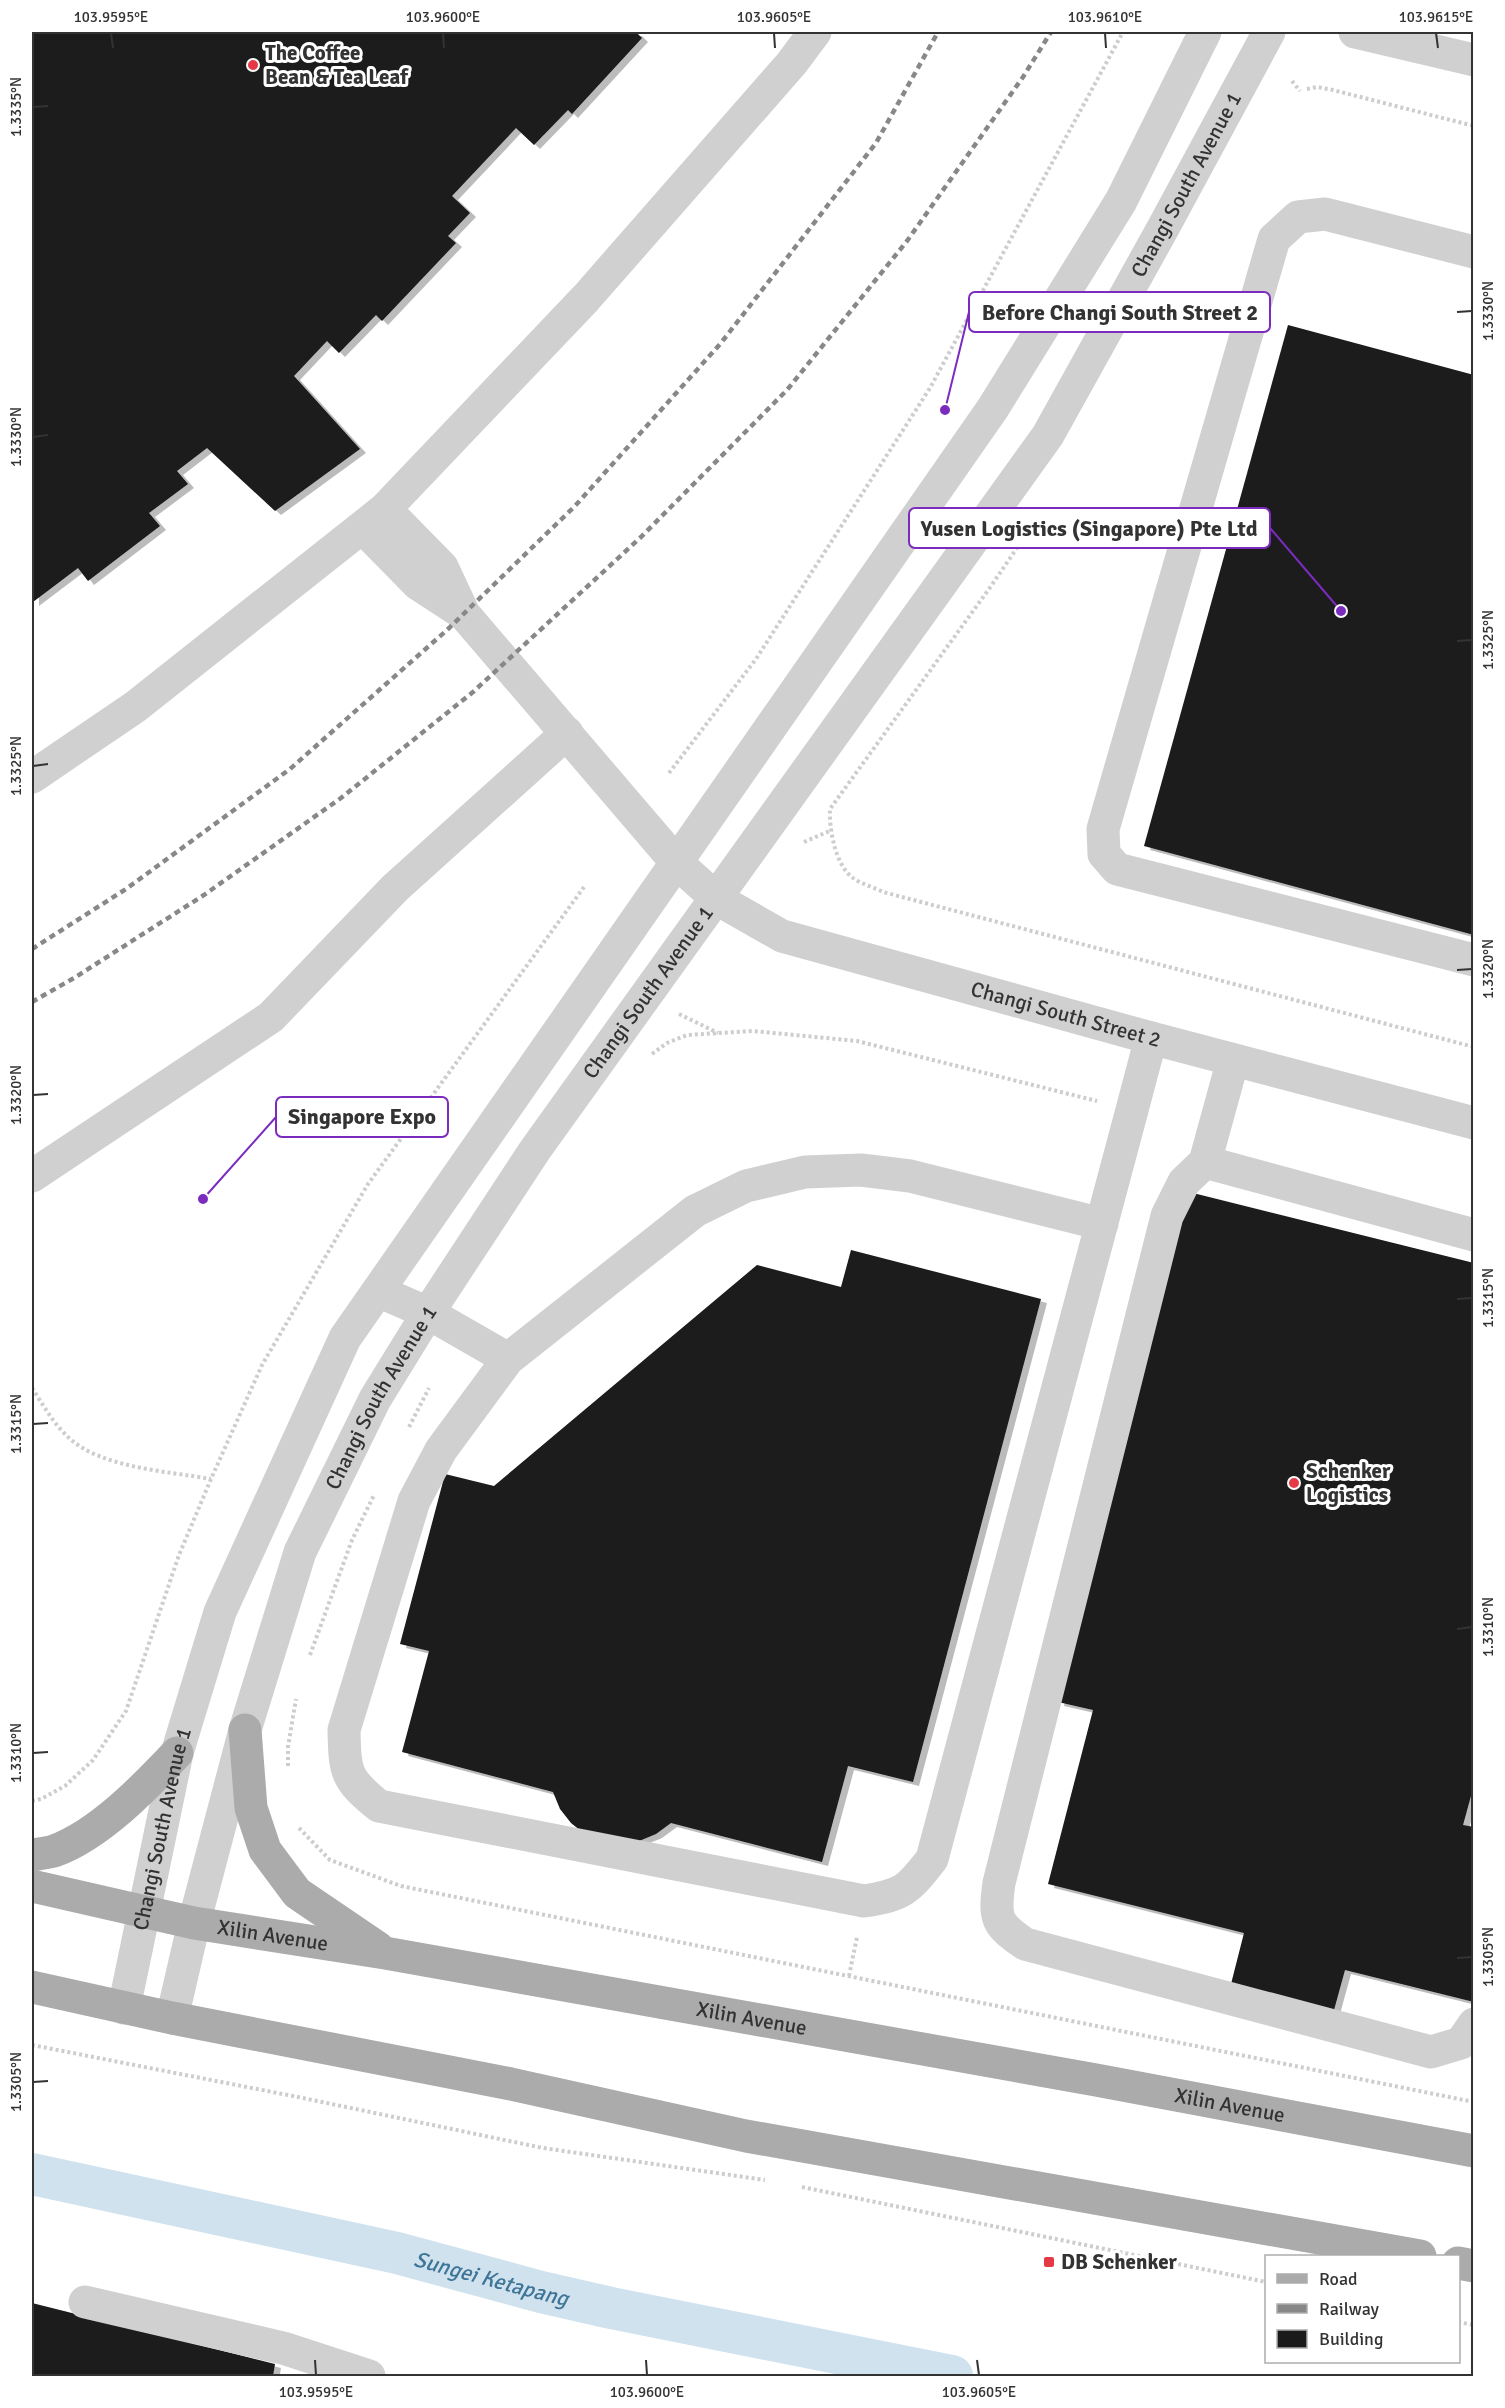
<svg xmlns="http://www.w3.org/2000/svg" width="1505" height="2408" font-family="Signika,sans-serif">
<defs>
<filter id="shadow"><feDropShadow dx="6" dy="4" stdDeviation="0" flood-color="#0004"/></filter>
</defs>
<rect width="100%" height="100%" fill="#fff"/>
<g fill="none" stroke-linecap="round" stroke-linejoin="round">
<path stroke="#cfe2ee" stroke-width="42" id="s1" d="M32 2174 397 2253 541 2292 611 2308 952 2376"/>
</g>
<g fill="#1a1a1a" filter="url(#shadow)">
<path d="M32 32H636L642 38 572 114 568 110 534 145 516 128 452 196 470 213 448 236 456 243 382 321 376 315 339 353 327 341 294 376 360 449 275 511 207 448 177 471 188 484 149 513 160 526 88 581 78 568 33 602Z"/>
<path d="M1288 325 1474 375V935L1144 846Z"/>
<path d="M1189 1192 1474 1263V1785L1463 1825 1474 1827V2002L1345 1970 1334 2010 1231 1984 1244 1933 1048 1884 1093 1710 1058 1702Z"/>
<path d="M851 1250 1041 1299 913 1782 848 1766 822 1862 671 1823 656 1834 639 1841 586 1835 571 1823 560 1809 553 1792 402 1752 429 1651 400 1644 445 1474 494 1486 757 1265 841 1287Z"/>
<path d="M32 2303 275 2364 273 2376H32Z"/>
</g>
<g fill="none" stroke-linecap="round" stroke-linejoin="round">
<g stroke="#cdcdcd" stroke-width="4" stroke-dasharray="3 3" stroke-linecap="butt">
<path d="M1292 81 1300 91"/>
<path d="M1307 89 1317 87 1333 90 1474 126"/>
<path d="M1021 542 989 589 830 809C829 828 835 865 853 878 861 884 873 887 883 892L1474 1047"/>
<path d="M669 773 756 659 930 388 1123 32"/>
<path d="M804 842 832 830"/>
<path d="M679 1014 718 1033"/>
<path d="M652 1054 667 1043 687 1035 719 1033 753 1031 857 1041 1097 1101"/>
<path d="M32 1388C42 1403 53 1423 67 1436 99 1468 167 1471 211 1479"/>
<path d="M409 1427 429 1388"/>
<path d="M310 1655 352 1540 374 1495"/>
<path d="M288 1766V1747L296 1699"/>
<path d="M32 1801 41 1799 65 1786 93 1760 126 1711 179 1555 211 1479 262 1365 368 1184 584 887"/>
<path d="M299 1828 330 1860 401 1886 1474 2102"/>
<path d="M849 1976 857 1937"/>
<path d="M32 2045 298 2097 543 2148 765 2180"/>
<path d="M802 2187 1266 2282"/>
<path d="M1458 2322 1474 2325"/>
</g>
<g stroke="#d0d0d0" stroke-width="33">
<path d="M1355 32 1474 60"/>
<path d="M1474 252 1325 214 1298 217 1274 239 1103 829 1104 854 1117 869 1474 960"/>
<path id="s2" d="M385 509 442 567 464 614 677 863 717 899 782 936 1151 1038 1474 1123"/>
<path d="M363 528 418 584 464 614"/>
<path d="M32 777 135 707 385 509 586 298 791 64 815 32"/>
<path d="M1233 1060 1205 1162 1184 1182 1167 1216 999 1883C994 1919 996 1924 1025 1944L1431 2052 1461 2043 1474 2024"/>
<path d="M1205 1162 1474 1235"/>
<path d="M32 1176 271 1017 395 888 567 733"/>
<path d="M1102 1224 910 1176 861 1170 805 1172 746 1186 695 1211 508 1359 441 1450 414 1501 344 1730C345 1772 345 1779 379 1806L864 1901C903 1895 908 1890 932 1859L1132 1110 1151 1038"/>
<path d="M378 1291 428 1313 508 1359"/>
<path id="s3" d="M124 2008 177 1753 220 1612 345 1338 993 408 1121 201 1205 32"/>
<path id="s4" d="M172 2018 194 1923 245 1730 300 1552 375 1399 428 1313 535 1150 1048 435 1163 228 1269 32"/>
<path d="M85 2302 283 2348 369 2376"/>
</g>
<g stroke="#ababab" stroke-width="33">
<path d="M245 1730 251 1808 265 1850 297 1893 378 1948"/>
<path d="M32 1855C39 1854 47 1853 54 1851 99 1835 145 1787 177 1753"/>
<path id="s5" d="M32 1886 194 1923 385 1953 1096 2080 1474 2151"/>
<path d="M32 1987 172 2018 511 2084 746 2136 1420 2256"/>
<path d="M1458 2263 1474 2266"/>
</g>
<g stroke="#888" stroke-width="4.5" stroke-dasharray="6 4.5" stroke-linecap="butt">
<path d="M32 949 126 889 290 769 447 630 575 506 721 343 876 143 938 32"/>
<path d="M32 1002 74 978 204 895 341 798 473 692 641 537 787 390 907 241 1023 77 1051 32"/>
</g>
</g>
<path fill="none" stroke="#333" stroke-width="2" d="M111 33 113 48M443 33 444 48M774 33 775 48M1105 33 1106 48M1436 33 1438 48M33 107 48 106M1457 312 1472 311M33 437 48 435M1457 641 1472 640M33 766 48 764M1457 970 1472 969M33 1095 48 1094M1457 1299 1472 1298M33 1424 48 1423M1457 1629 1472 1627M33 1753 48 1752M1457 1958 1472 1957M33 2082 48 2081M315 2360 316 2375M646 2360 647 2375M977 2360 979 2375"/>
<g fill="#e63946" stroke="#fff" stroke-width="2">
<circle cx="253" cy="65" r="6"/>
<circle cx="1294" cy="1483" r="6"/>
<rect x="1043" y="2256" width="12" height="12" rx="3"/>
</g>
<g text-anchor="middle" stroke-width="6" stroke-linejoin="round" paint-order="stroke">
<g font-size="21" font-weight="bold" fill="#333" stroke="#fff" text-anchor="start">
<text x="265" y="60">The Coffee<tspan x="265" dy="24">Bean &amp; Tea Leaf</tspan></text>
<text x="1306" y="1478">Schenker<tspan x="1306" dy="24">Logistics</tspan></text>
<text x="1061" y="2269">DB Schenker</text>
</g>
<g font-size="21" fill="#333" stroke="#fff">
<text dy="7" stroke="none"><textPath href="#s4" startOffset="2116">Changi South Avenue 1</textPath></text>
<text dy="7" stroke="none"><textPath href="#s4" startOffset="1144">Changi South Avenue 1</textPath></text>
<text dy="7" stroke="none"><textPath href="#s2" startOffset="884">Changi South Street 2</textPath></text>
<text dy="7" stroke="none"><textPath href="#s4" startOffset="658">Changi South Avenue 1</textPath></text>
<text dy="7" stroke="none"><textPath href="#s3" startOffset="183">Changi South Avenue 1</textPath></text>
<text dy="7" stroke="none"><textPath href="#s5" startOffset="246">Xilin Avenue</textPath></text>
<text dy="7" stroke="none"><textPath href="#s5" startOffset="732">Xilin Avenue</textPath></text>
<text dy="7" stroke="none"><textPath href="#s5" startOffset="1218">Xilin Avenue</textPath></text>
</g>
<g font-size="22" font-style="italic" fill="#3f7597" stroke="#fff">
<text dy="8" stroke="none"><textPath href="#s1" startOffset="471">Sungei Ketapang</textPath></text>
</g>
</g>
<path fill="none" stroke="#7b2cbf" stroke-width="2" d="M945 410L969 312M1341 611L1270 528M203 1199L276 1117"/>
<g fill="#7b2cbf" stroke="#fff" stroke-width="2">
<circle cx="945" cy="410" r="6"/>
<circle cx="1341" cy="611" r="6"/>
<circle cx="203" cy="1199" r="6"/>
</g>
<g fill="#fff" stroke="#7b2cbf" stroke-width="2">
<rect x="969" y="292" width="301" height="40" rx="6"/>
<rect x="909" y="508" width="361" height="40" rx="6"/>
<rect x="276" y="1097" width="172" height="40" rx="6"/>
</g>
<g font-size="22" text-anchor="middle" font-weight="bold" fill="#333">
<text x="1120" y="320">Before Changi South Street 2</text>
<text x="1089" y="536">Yusen Logistics (Singapore) Pte Ltd</text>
<text x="362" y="1124">Singapore Expo</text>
</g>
<rect width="1505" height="2408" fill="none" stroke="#ffffff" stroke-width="66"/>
<rect x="1265" y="2255" width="195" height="108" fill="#ffffff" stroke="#adadad" stroke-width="1.5"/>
<rect x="1277" y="2274" width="30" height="9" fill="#ababab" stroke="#adadad" stroke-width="1.5"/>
<text x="1319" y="2285" font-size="18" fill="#333333">Road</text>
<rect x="1277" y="2304" width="30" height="9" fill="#888888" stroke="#adadad" stroke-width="1.5"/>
<text x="1319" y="2315" font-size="18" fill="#333333">Railway</text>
<rect x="1277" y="2330" width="30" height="18" fill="#1a1a1a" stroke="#adadad" stroke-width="1.5"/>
<text x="1319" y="2345" font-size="18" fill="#333333">Building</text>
<rect x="33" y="33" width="1439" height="2342" fill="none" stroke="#333" stroke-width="2"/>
<g font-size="15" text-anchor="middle" fill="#333">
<text x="111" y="22">103.9595°E</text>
<text x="443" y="22">103.9600°E</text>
<text x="774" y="22">103.9605°E</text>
<text x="1105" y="22">103.9610°E</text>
<text x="1436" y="22">103.9615°E</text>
<text transform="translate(16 107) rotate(-90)" y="5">1.3335°N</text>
<text transform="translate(1488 311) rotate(-90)" y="5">1.3330°N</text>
<text transform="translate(16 437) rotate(-90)" y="5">1.3330°N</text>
<text transform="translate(1488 640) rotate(-90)" y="5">1.3325°N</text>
<text transform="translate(16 766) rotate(-90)" y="5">1.3325°N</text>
<text transform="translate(1488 969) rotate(-90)" y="5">1.3320°N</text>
<text transform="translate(16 1095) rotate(-90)" y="5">1.3320°N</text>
<text transform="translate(1488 1298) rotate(-90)" y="5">1.3315°N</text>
<text transform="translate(16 1424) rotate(-90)" y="5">1.3315°N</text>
<text transform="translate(1488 1627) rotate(-90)" y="5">1.3310°N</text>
<text transform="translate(16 1753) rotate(-90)" y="5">1.3310°N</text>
<text transform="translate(1488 1957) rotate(-90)" y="5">1.3305°N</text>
<text transform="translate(16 2082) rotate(-90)" y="5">1.3305°N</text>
<text x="316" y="2397">103.9595°E</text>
<text x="647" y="2397">103.9600°E</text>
<text x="979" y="2397">103.9605°E</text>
</g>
</svg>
